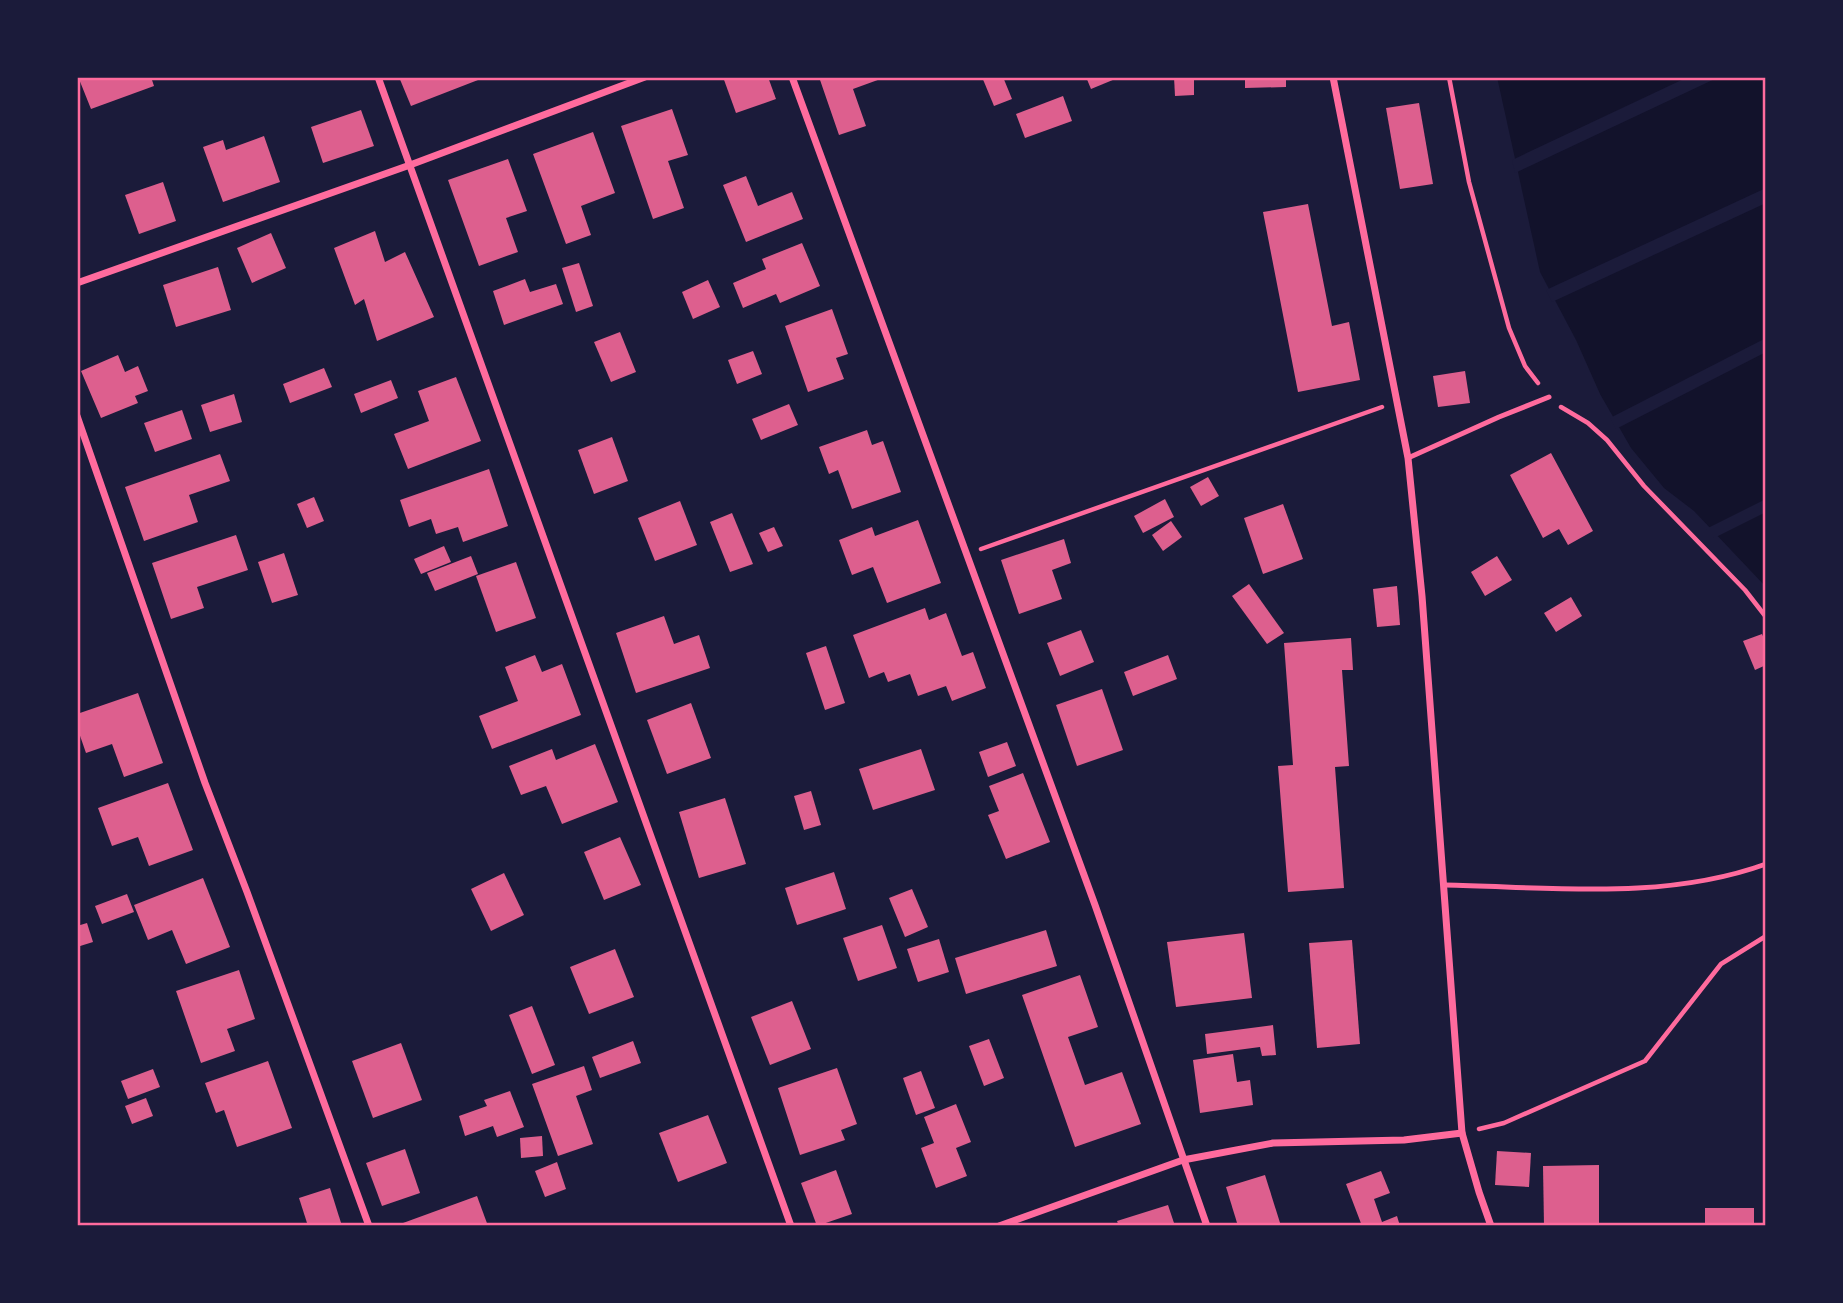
<svg xmlns="http://www.w3.org/2000/svg" width="1843" height="1303" font-family="Commissioner,sans-serif">
<rect width="100%" height="100%" fill="#1b1b3a"/>
<path fill="#12122b" d="M1497 77H1766V587L1694 511 1664 488 1631 448 1600 394 1576 340 1540 272Z"/>
<g fill="#1b1b3a">
<path d="M1688 77H1719L1515 173 1512 160Z"/>
<path d="M1766 188V203L1552 302 1546 290Z"/>
<path d="M1766 338V352L1616 429 1610 418Z"/>
<path d="M1766 499V512L1714 538 1706 529Z"/>
</g>
<g fill="#dd5f8e">
<path d="M84 77H151L154 86 91 109 79 79Z"/>
<path d="M399 77H477L478 80 411 106Z"/>
<path d="M723 77H768L776 99 736 113Z"/>
<path d="M819 77H886L853 89 866 126 839 135Z"/>
<path d="M982 77H1003L1012 99 994 106Z"/>
<path d="M1086 77H1120L1091 89Z"/>
<path d="M1174 77H1194V95L1175 96Z"/>
<path d="M1245 77H1286V87L1245 88Z"/>
<path d="M1063 96 1072 121 1025 138 1016 114Z"/>
<path d="M1419 103 1433 184 1400 189 1386 108Z"/>
<path d="M672 109 688 155 668 161 684 208 653 219 621 126Z"/>
<path d="M361 110 374 146 323 163 311 127Z"/>
<path d="M593 132 615 193 581 206 591 235 566 244 533 154Z"/>
<path d="M264 136 280 182 223 202 203 147 223 140 226 150Z"/>
<path d="M508 159 527 211 506 218 518 252 479 266 448 180Z"/>
<path d="M746 176 758 206 792 192 803 219 746 242 723 185Z"/>
<path d="M163 182 176 221 139 234 125 195Z"/>
<path d="M1308 204 1332 326 1349 322 1360 380 1298 392 1263 212Z"/>
<path d="M375 231 385 262 405 252 434 317 377 341 364 299 355 305 334 248Z"/>
<path d="M271 233 286 268 252 283 237 248Z"/>
<path d="M802 243 820 286 780 303 776 294 743 308 733 283 766 269 762 259Z"/>
<path d="M579 263 593 306 576 312 562 268Z"/>
<path d="M218 267 231 310 176 327 163 285Z"/>
<path d="M525 279 530 292 556 284 563 304 504 325 493 291Z"/>
<path d="M708 280 720 307 693 319 682 292Z"/>
<path d="M832 309 848 354 836 358 844 379 808 392 785 326Z"/>
<path d="M620 332 636 372 611 382 594 342Z"/>
<path d="M753 351 762 374 737 384 728 360Z"/>
<path d="M118 355 125 372 138 366 148 391 135 396 138 403 101 418 81 371Z"/>
<path d="M324 368 332 387 290 403 283 384Z"/>
<path d="M1465 371 1470 403 1438 407 1433 376Z"/>
<path d="M456 377 481 441 408 469 394 434 429 421 418 391Z"/>
<path d="M391 380 398 398 361 413 354 394Z"/>
<path d="M234 394 242 422 210 432 201 405Z"/>
<path d="M789 404 798 425 761 440 752 419Z"/>
<path d="M182 410 192 439 155 452 144 423Z"/>
<path d="M867 430 872 445 883 441 901 492 852 509 838 470 829 474 819 447Z"/>
<path d="M612 437 628 481 594 494 578 450Z"/>
<path d="M1551 453 1593 531 1568 545 1559 529 1543 538 1510 475Z"/>
<path d="M220 454 230 481 189 495 198 522 144 541 125 487Z"/>
<path d="M489 469 508 526 463 542 458 527 436 534 431 519 409 527 400 500Z"/>
<path d="M1208 477 1219 496 1201 506 1190 487Z"/>
<path d="M314 497 324 521 307 528 297 504Z"/>
<path d="M1165 499 1174 517 1143 533 1134 516Z"/>
<path d="M680 501 697 545 655 561 638 518Z"/>
<path d="M1283 504 1303 559 1263 574 1244 518Z"/>
<path d="M732 513 753 564 730 572 710 522Z"/>
<path d="M918 520 941 583 887 603 873 567 852 575 839 540 872 527 875 536Z"/>
<path d="M1171 521 1182 537 1163 551 1152 535Z"/>
<path d="M774 527 783 546 768 552 759 533Z"/>
<path d="M236 535 248 570 197 587 204 608 171 619 152 563Z"/>
<path d="M1064 539 1071 563 1052 570 1062 599 1019 614 1001 560Z"/>
<path d="M444 546 451 562 421 574 414 559Z"/>
<path d="M284 553 298 595 272 603 258 562Z"/>
<path d="M471 556 478 574 435 591 427 573Z"/>
<path d="M1497 556 1512 580 1485 596 1471 572Z"/>
<path d="M516 562 536 618 496 632 476 576Z"/>
<path d="M1249 584 1284 633 1267 644 1232 596Z"/>
<path d="M1397 586 1400 625 1377 627 1373 589Z"/>
<path d="M1571 597 1582 616 1556 632 1544 613Z"/>
<path d="M925 608 929 620 946 613 962 656 973 652 986 688 952 701 946 686 918 696 910 674 888 682 884 672 869 678 853 635Z"/>
<path d="M664 616 674 644 699 635 710 668 636 693 616 633Z"/>
<path d="M1081 630 1094 662 1060 676 1047 643Z"/>
<path d="M1762 634 1766 643V665L1755 670 1743 641Z"/>
<path d="M1351 638 1353 670H1342L1349 766 1335 767 1344 888 1288 892 1278 766 1293 765 1284 643Z"/>
<path d="M826 646 845 703 825 710 806 653Z"/>
<path d="M535 655 542 672 562 664 581 715 492 749 479 716 518 701 505 667Z"/>
<path d="M1168 655 1177 679 1133 696 1124 672Z"/>
<path d="M1102 689 1123 750 1077 766 1056 705Z"/>
<path d="M138 693 163 763 124 777 112 744 86 753 77 727V714Z"/>
<path d="M691 703 711 758 667 774 647 720Z"/>
<path d="M1007 742 1016 766 988 777 979 752Z"/>
<path d="M595 744 618 802 562 824 546 786 521 795 509 766 552 749 556 760Z"/>
<path d="M921 749 935 790 873 810 859 769Z"/>
<path d="M1023 773 1050 842 1006 859 988 815 999 811 989 786Z"/>
<path d="M168 783 193 850 149 866 138 837 112 846 98 808Z"/>
<path d="M811 791 821 825 804 830 794 796Z"/>
<path d="M725 798 746 864 699 878 679 812Z"/>
<path d="M620 837 641 885 604 900 584 852Z"/>
<path d="M834 872 846 909 797 925 785 888Z"/>
<path d="M504 873 524 915 491 931 471 889Z"/>
<path d="M203 878 230 947 186 964 172 930 148 940 134 905Z"/>
<path d="M912 889 928 927 905 937 889 898Z"/>
<path d="M127 894 134 912 102 924 95 906Z"/>
<path d="M87 923 93 942 77 947V926Z"/>
<path d="M882 925 897 968 858 981 843 938Z"/>
<path d="M1046 930 1057 966 966 994 955 958Z"/>
<path d="M1244 933 1252 998 1176 1007 1167 942Z"/>
<path d="M939 939 949 972 918 982 907 949Z"/>
<path d="M1352 940 1360 1044 1317 1048 1309 943Z"/>
<path d="M615 949 634 997 589 1014 570 967Z"/>
<path d="M239 970 255 1019 227 1029 235 1051 201 1063 176 991Z"/>
<path d="M1080 975 1098 1027 1068 1037 1085 1085 1122 1072 1141 1124 1075 1147 1022 995Z"/>
<path d="M792 1001 811 1049 770 1065 751 1017Z"/>
<path d="M532 1006 555 1065 532 1074 509 1015Z"/>
<path d="M1273 1025 1276 1055 1262 1056 1260 1047 1207 1054 1205 1034Z"/>
<path d="M989 1039 1004 1078 984 1086 969 1046Z"/>
<path d="M633 1041 641 1063 600 1078 592 1057Z"/>
<path d="M401 1043 422 1100 373 1118 352 1061Z"/>
<path d="M1233 1054 1237 1082 1250 1080 1253 1105 1200 1113 1193 1060Z"/>
<path d="M268 1061 292 1128 237 1147 224 1110 216 1113 205 1083Z"/>
<path d="M584 1066 592 1090 576 1096 593 1144 558 1156 532 1084Z"/>
<path d="M837 1068 857 1124 841 1130 845 1140 800 1155 778 1088Z"/>
<path d="M153 1069 160 1087 128 1099 121 1081Z"/>
<path d="M921 1071 935 1108 916 1115 903 1078Z"/>
<path d="M510 1091 524 1127 497 1137 493 1126 465 1136 459 1116 487 1106 484 1100Z"/>
<path d="M146 1098 153 1116 132 1124 125 1106Z"/>
<path d="M956 1104 971 1142 956 1148 967 1176 936 1188 921 1148 934 1143 924 1117Z"/>
<path d="M708 1115 727 1163 678 1182 659 1133Z"/>
<path d="M542 1136 543 1156 521 1158 520 1138Z"/>
<path d="M405 1149 420 1193 382 1206 366 1163Z"/>
<path d="M1497 1151 1531 1153 1529 1187 1495 1185Z"/>
<path d="M557 1162 566 1189 545 1197 535 1171Z"/>
<path d="M1599 1165V1226H1544L1543 1166Z"/>
<path d="M836 1170 852 1214 817 1226 801 1183Z"/>
<path d="M1381 1171 1390 1193 1374 1199 1382 1222 1397 1216 1400 1226H1362L1346 1184Z"/>
<path d="M1265 1175 1281 1226H1238L1226 1187Z"/>
<path d="M330 1188 342 1226H308L299 1198Z"/>
<path d="M477 1196 488 1226H404L403 1223Z"/>
<path d="M1168 1205 1175 1226H1119L1117 1221Z"/>
<rect x="1705" y="1208" width="49" height="18"/>
</g>
<g fill="none" stroke-linecap="round" stroke-linejoin="round">
<g stroke="#ff6b9d" stroke-width="4.5">
<path d="M1449 77 1469 182 1509 328 1525 366 1538 383"/>
<path d="M1561 407 1588 423 1607 440 1644 486 1745 590 1766 617"/>
<path d="M981 549 1382 407"/>
<path d="M1479 1129 1504 1123 1645 1061 1721 964 1766 936"/>
</g>
<g stroke="#ff6b9d" stroke-width="5">
<path d="M1408 458 1499 417 1549 397"/>
<path d="M1445 885C1551 887 1664 901 1766 864"/>
</g>
<g stroke="#ff6b9d" stroke-width="7">
<path d="M378 77 791 1226"/>
<path d="M792 77 1095 905 1207 1226"/>
<path d="M1333 77 1408 458 1422 596 1462 1133 1479 1192 1491 1226"/>
<path d="M77 283 410 165 645 77"/>
<path d="M77 416 205 783 247 892 369 1226"/>
<path d="M999 1226 1183 1160 1273 1143 1404 1140 1462 1133"/>
</g>
</g>
<rect width="1843" height="1303" fill="none" stroke="#1b1b3a" stroke-width="158"/>
<rect x="79" y="79" width="1685" height="1145" fill="none" stroke="#ff6b9d" stroke-width="2.5"/>
</svg>
